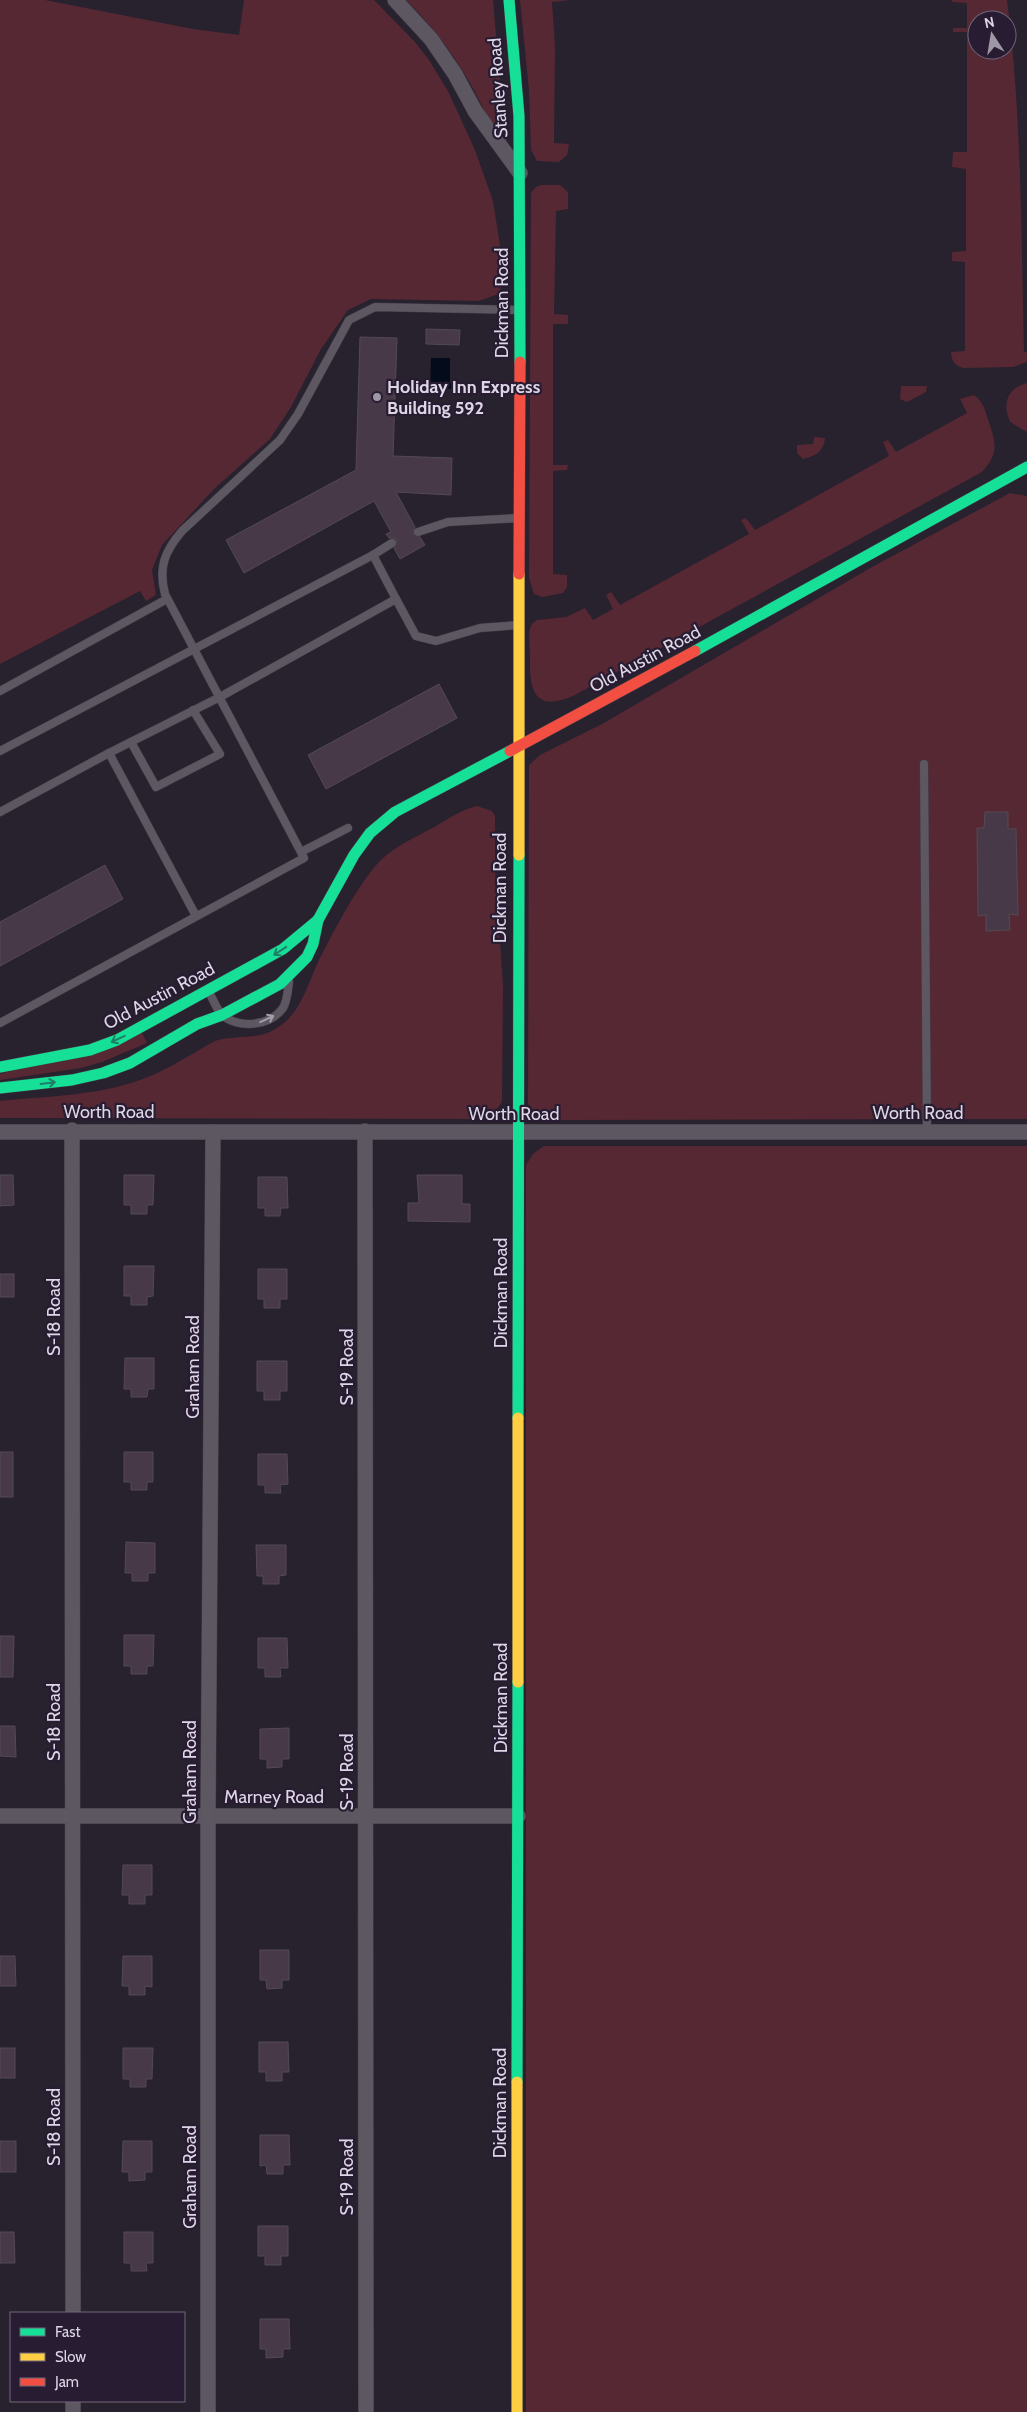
<svg xmlns="http://www.w3.org/2000/svg" width="1027" height="2412" font-family="Cabin,sans-serif">
<rect width="100%" height="100%" fill="#28212e"/>
<g fill="#562833" fill-rule="evenodd">
<path d="M0 0H45L193 29 239 35 244 0H374L415 42 429 60 448 91 475 150 493 201 505 277 498 294 479 301 371 299 348 310 321 349 291 407 270 439 214 489 162 545 152 570 156 595 146 601 140 591 0 664Z"/>
<path d="M406 0H493L503 118 497 123H490C470 77 442 35 406 0Z"/>
<path d="M520 0H571L552 2 555 47 554 143 569 144 567 155 559 162 537 161 531 150 529 90Z"/>
<path d="M952 0H1007C1022 117 1021 234 1024 352H1027V362L1013 367 963 368C954 365 952 361 951 352L965 351V262L952 261V252L966 251V169L952 167 953 152H967V32H953V28H967V3L952 2ZM977 20H1007V50H977Z"/>
<path d="M541 185H560L568 192V209L556 211 554 314 568 315V324H553V465H568L567 470 553 471V574L567 575V587L563 593 542 597 534 594 529 578 531 193 536 187Z"/>
<path d="M1027 383V432L1010 422C1002 403 1007 389 1027 383Z"/>
<path d="M901 386H927L926 392 907 402 900 399Z"/>
<path d="M974 395C984 402 985 411 989 422 996 444 999 453 982 472L575 695C535 713 529 692 530 656 530 648 528 637 530 629 531 624 534 622 537 620L566 617 585 608 593 620 613 609 606 595 611 592 620 605 749 534 741 520 746 518 755 530 889 456 883 442 888 440 896 452 967 413 960 399Z"/>
<path d="M814 437 825 438C824 451 816 456 803 459L797 453V445L813 444Z"/>
<path d="M1010 493 1027 496V1119L550 1120 539 1117 528 1104 529 765 540 755 602 724 872 567Z"/>
<path d="M477 806 492 811 495 816V871L503 985 502 1102 493 1114 481 1119 0 1118V1101C47 1096 96 1096 140 1080 166 1071 191 1054 215 1041 237 1034 257 1041 277 1028 301 1013 307 986 318 962 332 934 360 880 382 859 397 845 418 836 436 826 449 818 463 809 477 806Z"/>
<path d="M142 1033 147 1043 102 1062 81 1068 0 1080V1074Z"/>
<path d="M544 1146H1027V2412H526V1165L533 1154Z"/>
</g>
<path fill="#040b1a" d="M431 358H450V383H457V389H430Z"/>
<g fill="#483948" stroke="#534a54">
<path d="M426 329 460 330 459 345 426 344Z"/>
<path d="M360 337 397 338 393 456 452 458 451 495 396 492 415 527 413 534 420 537 425 545 400 559 394 548 397 540 394 538H389L386 534 391 532 374 501 244 573 226 540 356 470Z"/>
<path d="M439 684 457 718 326 789 308 755Z"/>
<path d="M985 812H1008V829H1016L1018 915 1009 914 1010 930 986 931V915L978 916 977 828H984Z"/>
<path d="M105 865 123 899 0 966V922Z"/>
<path d="M0 1175H13L14 1205 0 1206Z"/>
<path d="M124 1175H154L153 1205H147V1214H131V1205H124Z"/>
<path d="M417 1175H462V1204H470V1222L408 1221V1203H419Z"/>
<path d="M258 1177H287L288 1208H281L280 1216H265V1208H258Z"/>
<path d="M124 1266H154L153 1296 147 1297V1305H131V1296H124Z"/>
<path d="M258 1269H287V1299H280V1308H264V1299H258Z"/>
<rect x="0" y="1274" width="14" height="23"/>
<path d="M125 1358H154V1389H148L147 1397H131V1389H124Z"/>
<path d="M257 1361H287V1391H280V1400H264V1391H257Z"/>
<rect x="0" y="1452" width="13" height="45"/>
<path d="M124 1452H153V1482H147V1490H131V1482H124Z"/>
<path d="M258 1454H287L288 1484 280 1485 281 1493H265V1485H258Z"/>
<path d="M126 1542 155 1543V1573H148V1581H132V1573H125Z"/>
<path d="M256 1545H286V1575L279 1576V1584H263V1576H257Z"/>
<path d="M124 1635H154L153 1666H147V1674H131V1666H124Z"/>
<path d="M0 1636H14L13 1677H0Z"/>
<path d="M258 1638H287L288 1668H280L281 1677H265V1668H258Z"/>
<path d="M0 1726H15L16 1757 0 1756Z"/>
<path d="M289 1728V1759H282V1767L267 1768V1759H260V1729Z"/>
<path d="M123 1865H152V1895H145V1904H129V1895H122Z"/>
<path d="M260 1950H289V1980H282V1988L267 1989 266 1980H260Z"/>
<path d="M0 1956H15L16 1986H0Z"/>
<path d="M123 1956H152V1987L145 1986V1995H129V1986H122Z"/>
<path d="M259 2042H288L289 2072H282V2081H266V2072H259Z"/>
<rect x="0" y="2048" width="15" height="30"/>
<path d="M123 2048H153L152 2079H146V2087H130V2079H123Z"/>
<path d="M260 2135H289L290 2165H283V2174H267L266 2165 260 2166Z"/>
<rect x="0" y="2141" width="16" height="31"/>
<path d="M123 2141H152V2172H145V2180L129 2181V2172H122Z"/>
<path d="M258 2226H288V2256H281V2265H265V2256H258Z"/>
<path d="M0 2232H14L15 2263H0Z"/>
<path d="M124 2232H153V2263H146L147 2271H131V2263H124Z"/>
<path d="M260 2319H289L290 2349H283V2357L266 2358V2349H260Z"/>
</g>
<g fill="none" stroke-linecap="round" stroke-linejoin="round">
<g stroke="#423c47" stroke-width="9">
<g id="lane">
<path d="M418 532 448 522 519 518"/>
<path d="M392 543 373 555 396 599"/>
<path d="M0 691 167 599"/>
<path d="M131 742 156 787 220 754 193 710"/>
<path d="M0 751 373 555"/>
<path d="M924 764 927 1132"/>
<path d="M0 812 109 753"/>
<path d="M301 852 348 828"/>
<path d="M196 916 109 753 220 697 396 599 416 636 436 641 480 628 519 625"/>
<path d="M209 992C213 999 217 1011 223 1016 240 1028 269 1027 283 1008 287 1002 288 990 289 982"/>
<path d="M0 1023 304 858 165 594C158 567 165 551 182 531L280 440 298 414 349 320 375 307 517 310"/>
</g>
</g>
<g stroke="#423c47" stroke-width="16">
<g id="street">
<path d="M395 0 431 39 455 74 475 111 520 173"/>
<path d="M72 1130 73 2313"/>
<path d="M365 1131 366 2412"/>
<path d="M0 1132H1027"/>
<path d="M0 1816H518"/>
<path d="M73 2401V2412"/>
<path d="M208 2412V1816L213 1132"/>
</g>
</g>
<g stroke="#423c47" stroke-width="12">
<g id="fast">
<path d="M509 0 519 116 520 362"/>
<path d="M695 651 1027 467"/>
<path d="M0 1067 90 1050 117 1040 283 949 318 920"/>
<path d="M0 1088 72 1080 103 1073 130 1063 197 1024 222 1015 280 984 307 957 313 944 318 920 354 855 370 833 395 812 510 751"/>
<path d="M518 1418 519 855"/>
<path d="M517 2082 518 1682"/>
</g>
</g>
<g stroke="#423c47" stroke-width="12">
<g id="slow">
<path d="M519 855V574"/>
<path d="M518 1682V1418"/>
<path d="M517 2412V2082"/>
</g>
</g>
<g stroke="#423c47" stroke-width="12">
<g id="jam">
<path d="M519 574 520 362"/>
<path d="M510 751 695 651"/>
</g>
</g>
<use href="#lane" stroke="#5c5761" stroke-width="8"/>
<use href="#street" stroke="#5c5761" stroke-width="15"/>
<use href="#fast" stroke="#16e098" stroke-width="11"/>
<use href="#slow" stroke="#ffcf43" stroke-width="11"/>
<use href="#jam" stroke="#f24e42" stroke-width="11"/>
</g>
<defs><path id="oneway-shaft" d="M-6 0H5M1.5-3L5.5 0L1.5 3" fill="none" stroke-width="1.6" stroke-linecap="round" stroke-linejoin="round" transform="scale(1.25)"/></defs>
<g stroke="#1f7e66">
<use href="#oneway-shaft" transform="translate(280 951) rotate(146)"/>
<use href="#oneway-shaft" transform="translate(118 1039) rotate(155)"/>
<use href="#oneway-shaft" transform="translate(48 1083) rotate(-7)"/>
</g>
<use stroke="#a39daa" href="#oneway-shaft" transform="translate(267 1019) rotate(-25)"/>
<circle fill="#9e97a5" stroke="#281c33" stroke-width="2" cx="377" cy="397" r="5"/>
<g text-anchor="middle" stroke-width="4.5" stroke-linejoin="round" paint-order="stroke">
<g font-size="18" fill="#ddd6e5" stroke="#281c33">
<text transform="translate(498 88) rotate(-94)" y="6">Stanley Road</text>
<text transform="translate(502 303) rotate(-90)" y="6">Dickman Road</text>
<text transform="translate(645 659) rotate(-28)" y="6">Old Austin Road</text>
<text transform="translate(500 888) rotate(-90)" y="6">Dickman Road</text>
<text transform="translate(159 996) rotate(-28)" y="6">Old Austin Road</text>
<text x="109" y="1118">Worth Road</text>
<text x="918" y="1119">Worth Road</text>
<text x="514" y="1120">Worth Road</text>
<text transform="translate(501 1293) rotate(-90)" y="6">Dickman Road</text>
<text transform="translate(54 1317) rotate(-90)" y="6">S-18 Road</text>
<text transform="translate(193 1367) rotate(-90)" y="6">Graham Road</text>
<text transform="translate(347 1367) rotate(-90)" y="6">S-19 Road</text>
<text transform="translate(501 1698) rotate(-90)" y="6">Dickman Road</text>
<text transform="translate(54 1722) rotate(-90)" y="6">S-18 Road</text>
<text transform="translate(190 1772) rotate(-90)" y="6">Graham Road</text>
<text transform="translate(347 1772) rotate(-90)" y="6">S-19 Road</text>
<text x="274" y="1803">Marney Road</text>
<text transform="translate(500 2103) rotate(-90)" y="6">Dickman Road</text>
<text transform="translate(54 2127) rotate(-90)" y="6">S-18 Road</text>
<text transform="translate(190 2177) rotate(-90)" y="6">Graham Road</text>
<text transform="translate(347 2177) rotate(-90)" y="6">S-19 Road</text>
</g>
<g font-size="18" font-weight="bold" fill="#ddd6e5" stroke="#281c33" text-anchor="start">
<text x="387" y="393">Holiday Inn Express<tspan x="387" dy="21">Building 592</tspan></text>
</g>
</g>
<rect x="10" y="2312" width="175" height="90" fill="#281c33" stroke="#70667a"/>
<rect x="20" y="2328" width="25" height="8" fill="#16e098" stroke="#70667a"/>
<text x="55" y="2337" font-size="15" fill="#ddd6e5">Fast</text>
<rect x="20" y="2353" width="25" height="8" fill="#ffcf43" stroke="#70667a"/>
<text x="55" y="2362" font-size="15" fill="#ddd6e5">Slow</text>
<rect x="20" y="2378" width="25" height="8" fill="#f24e42" stroke="#70667a"/>
<text x="55" y="2387" font-size="15" fill="#ddd6e5">Jam</text>
<g transform="translate(992 35) rotate(348)"><circle r="24" fill="#281c33" stroke="#70667a"/>
<path d="M0-4L9 19L0 12L-9 19Z" fill="#9e97a5"/>
<text y="-8" font-size="14" font-weight="bold" text-anchor="middle" fill="#ddd6e5">N</text>
</g>
</svg>
